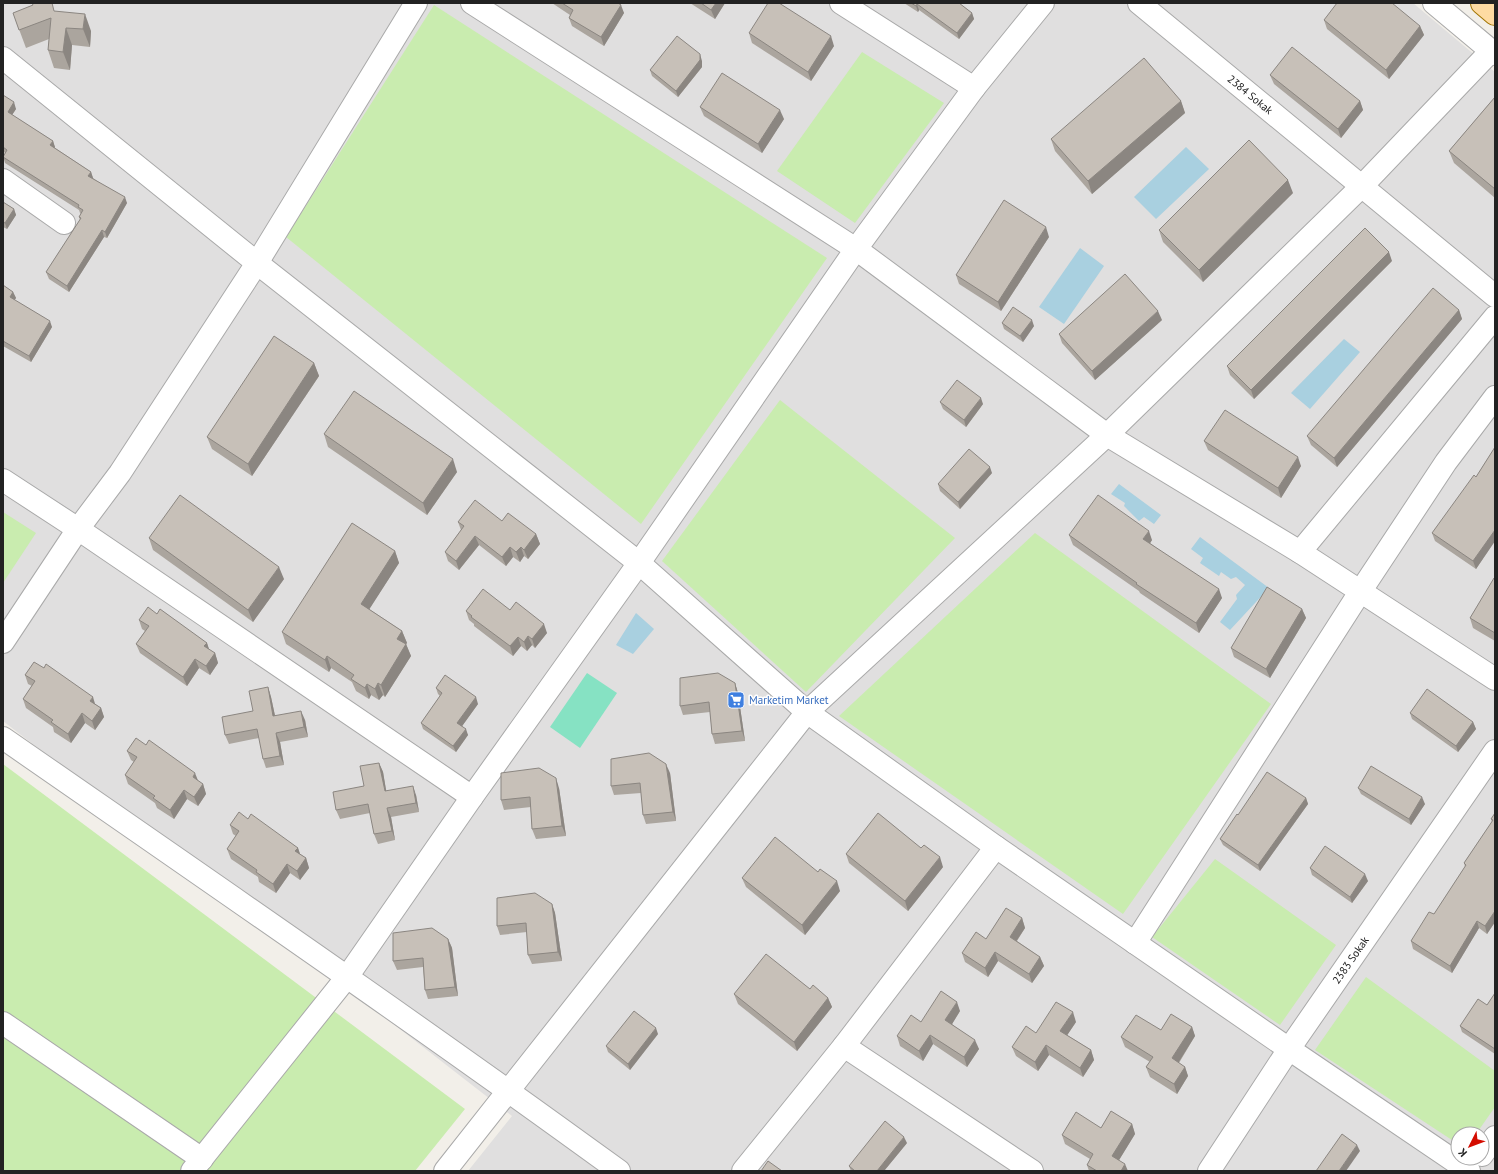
<svg xmlns="http://www.w3.org/2000/svg" width="1498" height="1174" font-family="'PT Sans',sans-serif">
<rect width="100%" height="100%" fill="#f2efe9"/>
<path fill="#e0dfdf" fill-rule="evenodd" d="M3 3H1413L1495 72V1171H468L512 1116 3 721ZM1458 1134H1482V1158H1458Z"/>
<g fill="#c9ecaf">
<path d="M434 5 827 258 641 524 286 237Z"/>
<path d="M862 52 944 103 855 223 777 171Z"/>
<path d="M780 400 955 538 806 692 662 561Z"/>
<path d="M3 512 36 533 3 583Z"/>
<path d="M1035 533 1271 704 1123 914 839 716Z"/>
<path d="M3 764 465 1109 415 1171H3Z"/>
<path d="M1215 859 1336 945 1280 1025 1152 937Z"/>
<path d="M1366 977 1495 1071V1107L1476 1134H1458V1144L1315 1050Z"/>
</g>
<path fill="#86e2c3" d="M587 673 617 693 580 748 550 727Z"/>
<g fill="#a9d0e0">
<path d="M1186 147 1209 169 1156 219 1134 197Z"/>
<path d="M1080 248 1104 266 1064 324 1039 307Z"/>
<path d="M1344 339 1360 352 1310 409 1291 393Z"/>
<path d="M1119 484 1161 515 1154 524 1144 517 1139 521 1124 506 1125 503 1111 494Z"/>
<path d="M1200 537 1269 588 1230 630 1220 622 1237 599 1236 595 1245 585 1236 577 1231 579 1221 572 1219 576 1200 563 1203 558 1191 549Z"/>
<path d="M636 613 654 629 633 654 616 645Z"/>
</g>
<g fill="none" stroke-linecap="round" stroke-linejoin="round">
<g stroke="#a9a9a9" stroke-width="24">
<g id="minor">
<path d="M472 3 856 249 1107 435 1300 552 1495 679"/>
<path d="M841 3 974 88"/>
<path id="s1" d="M1139 3 1495 296"/>
<path d="M1434 3 1495 54"/>
<path d="M3 58 257 263 639 563 807 712 996 847 1289 1049 1469 1171"/>
<path d="M3 180 64 223"/>
<path d="M3 480 78 529 472 797"/>
<path d="M1300 552 1495 317"/>
<path d="M3 642 78 529 120 473 257 263 416 3"/>
<path d="M3 738C209 881 416 1023 619 1171"/>
<path d="M1135 943 1360 592 1446 462 1495 397"/>
<path d="M3 1023 202 1159"/>
<path d="M844 1046 1032 1171"/>
<path d="M1482 1155 1495 1137"/>
<path d="M192 1171 347 977 472 797 639 563 856 249 974 88 1043 3"/>
<path d="M445 1171 807 712 1107 435 1362 186 1491 51"/>
<path d="M743 1171 844 1046 996 847"/>
<path id="s2" d="M1209 1171 1289 1049 1495 751"/>
</g>
</g>
<g stroke="#a07400" stroke-width="24">
<path id="major" d="M1482 3 1495 14"/>
</g>
<use href="#minor" stroke="#fff" stroke-width="22"/>
<use href="#major" stroke="#fedba2" stroke-width="22"/>
</g>
<g fill="#aba59e">
<path d="M552 3H618L624 13 604 46 572 26 569 18 570 15Z"/>
<path d="M690 3H725L715 19Z"/>
<path d="M904 3H959L972 13 974 19 959 39 919 10 918 12Z"/>
<path d="M54 11 91 31 90 47 72 45 70 70 54 68 48 50 49 39 26 48 13 13Z"/>
<path d="M1324 20 1420 26 1424 35 1389 79 1327 29Z"/>
<path d="M749 33 834 46 811 81 752 43Z"/>
<path d="M702 61V67L678 97 652 76 650 70Z"/>
<path d="M1270 75 1360 101 1363 110 1341 138 1274 84Z"/>
<path d="M3 95 16 109 12 115 53 141 55 148 91 172 93 178 127 203 107 238 104 237 69 292 49 279 46 272 80 220 79 217 81 214 80 213 79 210 5 163 3 156 5 153 3 151Z"/>
<path d="M1495 97V198L1454 163 1449 151Z"/>
<path d="M1181 101 1185 113 1092 194 1055 151 1051 139Z"/>
<path d="M700 107 784 119 762 153 704 116Z"/>
<path d="M1293 193 1203 282 1163 242 1159 230Z"/>
<path d="M3 202 14 209 16 215 7 229 3 227Z"/>
<path d="M1049 237 1001 311 959 284 956 275Z"/>
<path d="M1392 261 1254 399 1230 375 1227 366Z"/>
<path d="M3 285 13 292 16 298 14 300 52 327 31 362 3 346Z"/>
<path d="M1459 310 1462 319 1337 467 1311 445 1307 436Z"/>
<path d="M1162 320 1095 380 1062 343 1059 334Z"/>
<path d="M1002 323 1034 326 1023 342 1004 329Z"/>
<path d="M314 363 319 376 252 476 212 449 207 437Z"/>
<path d="M940 402 983 404 966 427 943 409Z"/>
<path d="M324 434 457 472 427 515 328 447Z"/>
<path d="M1204 441 1301 466 1281 498 1208 450Z"/>
<path d="M1495 447V541L1476 569 1435 541 1432 533 1476 477Z"/>
<path d="M992 473 960 509 940 491 938 484Z"/>
<path d="M502 521 536 534 540 544 528 559 524 556 520 562 513 557 506 566 479 545 459 570 448 561 445 552 461 530 458 522Z"/>
<path d="M1069 535 1152 540 1150 543 1222 598 1199 633 1140 593 1139 591 1073 545Z"/>
<path d="M149 538 284 579 253 622 153 550Z"/>
<path d="M395 551 399 563 369 609 402 631 407 643 406 644 411 656 385 697 383 695 379 700 371 695 369 699 356 691 352 682 331 668 329 672 286 644 282 632Z"/>
<path d="M1495 578V641L1473 628 1470 618Z"/>
<path d="M1302 609 1306 618 1270 678 1234 657 1231 648Z"/>
<path d="M510 610 547 633 535 648 532 645 527 651 521 646 513 656 474 626V624L469 620 466 611Z"/>
<path d="M139 620 207 643 209 650 215 653 218 663 210 675 199 668 187 686 140 653 136 644 145 631 142 629Z"/>
<path d="M44 668 101 708 104 717 95 730 85 723 71 743 54 732 53 727 26 708 23 699 32 686 28 684 25 675Z"/>
<path d="M735 683 738 693 745 741 715 744 712 734 710 712 683 715 680 706Z"/>
<path d="M268 687 271 697 275 716 305 720 308 737 280 742 284 765 266 768 263 759 259 738 229 744 225 735 253 711Z"/>
<path d="M436 688 478 704 462 726 468 735 456 752 423 729 421 723 440 696 438 694Z"/>
<path d="M1410 713 1473 722 1476 729 1458 752 1412 719Z"/>
<path d="M127 751 198 781 203 784 206 794 198 806 187 799 174 819 157 808 155 803 128 784 125 775 134 762 131 760Z"/>
<path d="M379 763 383 772 386 791 416 795 419 812 391 817 395 840 378 844 374 834 370 813 340 819 336 810 364 786Z"/>
<path d="M670 773 676 821 646 824 643 815 641 793 614 795 611 786Z"/>
<path d="M559 788 566 836 536 839 532 829 531 807 504 810 501 800Z"/>
<path d="M1358 788 1425 804 1411 825 1361 794Z"/>
<path d="M1306 798 1308 804 1260 871 1223 845 1220 839 1238 815Z"/>
<path d="M1495 813V922L1487 934 1479 928 1452 973 1413 949 1411 941 1434 914 1465 867 1464 863 1492 822 1491 819Z"/>
<path d="M248 819 298 848 300 854 306 858 309 868 300 880 290 873 276 893 259 882 258 877 231 859 227 849 236 836 233 834 230 825Z"/>
<path d="M846 854 943 867 908 911 849 863Z"/>
<path d="M1310 868 1368 881 1352 903 1312 875Z"/>
<path d="M742 878 840 891 805 935 746 887Z"/>
<path d="M552 904 555 913 562 961 532 964 528 955 527 932 500 935 497 926Z"/>
<path d="M1022 918 1025 928 1017 941 1040 957 1044 966 1032 983 998 961 988 977 965 962 962 953Z"/>
<path d="M448 939 452 948 458 996 428 999 425 990 423 967 397 970 393 961Z"/>
<path d="M810 989 828 998 832 1007 797 1051 738 1004 734 994Z"/>
<path d="M1495 993V1054L1462 1032 1460 1026 1487 1005Z"/>
<path d="M960 1011 952 1024 979 1049 967 1067 933 1044 923 1061 900 1046 897 1036 921 1022Z"/>
<path d="M1076 1022 1067 1035 1091 1050 1094 1060 1083 1077 1049 1055 1038 1071 1016 1056 1012 1047 1036 1033Z"/>
<path d="M1192 1027 1195 1036 1179 1063 1185 1067 1188 1076 1177 1094 1150 1077 1146 1067 1150 1062 1125 1047 1121 1037 1161 1030Z"/>
<path d="M658 1034 630 1070 608 1052 606 1046Z"/>
<path d="M1132 1124 1135 1134 1119 1160 1128 1171H1089L1087 1165 1090 1159 1065 1144 1062 1135 1101 1128Z"/>
<path d="M907 1143 884 1171H851L849 1166Z"/>
</g>
<g fill="#8b8681">
<path d="M716 3H725L715 19 711 10Z"/>
<path d="M917 4 919 10 918 12 916 6Z"/>
<path d="M621 5 624 13 604 46 601 37Z"/>
<path d="M972 13 974 19 959 39 957 33Z"/>
<path d="M85 14 91 31 90 47 83 29Z"/>
<path d="M1420 26 1424 35 1389 79 1386 70Z"/>
<path d="M66 28 72 45 70 70 63 52Z"/>
<path d="M831 36 834 46 811 81 808 72Z"/>
<path d="M700 54 702 61V67L678 97 676 91Z"/>
<path d="M1181 101 1185 113 1092 194 1088 181Z"/>
<path d="M1360 101 1363 110 1341 138 1338 129Z"/>
<path d="M14 102 16 109 10 118 8 112Z"/>
<path d="M780 110 784 119 762 153 758 144Z"/>
<path d="M53 141 55 147 53 151 50 145Z"/>
<path d="M91 172 93 178 91 182 88 176Z"/>
<path d="M1288 180 1293 193 1203 282 1199 270Z"/>
<path d="M125 197 127 203 107 238 105 232Z"/>
<path d="M14 209 16 215 7 229 5 223Z"/>
<path d="M1046 227 1049 237 1001 311 998 302Z"/>
<path d="M102 230 104 237 69 292 67 286Z"/>
<path d="M1389 252 1392 261 1254 399 1251 390Z"/>
<path d="M13 292 16 298 12 304 10 297Z"/>
<path d="M1459 310 1462 319 1337 467 1334 458Z"/>
<path d="M1158 311 1162 320 1095 380 1092 371Z"/>
<path d="M1032 320 1034 326 1023 342 1020 336Z"/>
<path d="M50 321 52 327 31 362 29 356Z"/>
<path d="M314 363 319 376 252 476 248 464Z"/>
<path d="M981 398 983 404 966 427 964 420Z"/>
<path d="M1298 457 1301 466 1281 498 1278 488Z"/>
<path d="M453 459 457 472 427 515 423 503Z"/>
<path d="M990 467 992 473 960 509 958 502Z"/>
<path d="M1495 530V541L1476 569 1473 561Z"/>
<path d="M1149 531 1152 540 1147 548 1143 539Z"/>
<path d="M536 534 540 544 528 559 524 550Z"/>
<path d="M475 536 479 545 459 570 456 561Z"/>
<path d="M510 547 513 557 506 566 502 557Z"/>
<path d="M521 547 524 556 520 562 516 552Z"/>
<path d="M395 551 399 563 365 616 361 604Z"/>
<path d="M279 567 284 579 253 622 248 610Z"/>
<path d="M1219 589 1222 598 1199 633 1196 623Z"/>
<path d="M1302 609 1306 618 1270 678 1266 669Z"/>
<path d="M544 624 547 633 535 648 532 639Z"/>
<path d="M402 631 407 643 401 650 397 639Z"/>
<path d="M528 636 532 645 527 651 524 642Z"/>
<path d="M518 637 521 646 513 656 510 646Z"/>
<path d="M207 643 210 652 204 646Z"/>
<path d="M406 644 411 656 385 697 381 685Z"/>
<path d="M215 653 218 663 210 675 206 666Z"/>
<path d="M327 656 331 668 329 672 325 660Z"/>
<path d="M195 659 199 668 187 686 183 677Z"/>
<path d="M378 683 383 695 379 700 375 689Z"/>
<path d="M735 683 738 693 745 741 742 731Z"/>
<path d="M367 684 371 695 369 699 365 688Z"/>
<path d="M268 687 271 697 277 725 273 716Z"/>
<path d="M93 697 96 707 90 701Z"/>
<path d="M476 697 478 704 460 729 457 723Z"/>
<path d="M101 708 104 717 95 730 92 721Z"/>
<path d="M301 711 305 720 308 737 304 727Z"/>
<path d="M82 713 85 723 71 743 68 734Z"/>
<path d="M1473 722 1476 729 1458 752 1456 746Z"/>
<path d="M466 729 468 735 456 752 453 746Z"/>
<path d="M276 733 280 742 284 765 280 756Z"/>
<path d="M379 763 383 772 388 801 385 791Z"/>
<path d="M666 764 670 773 676 821 673 812Z"/>
<path d="M195 773 199 783 193 777Z"/>
<path d="M556 778 559 788 566 836 562 826Z"/>
<path d="M203 784 206 794 198 806 194 797Z"/>
<path d="M413 786 416 795 419 812 416 803Z"/>
<path d="M184 790 187 799 174 819 170 810Z"/>
<path d="M1422 797 1425 804 1411 825 1409 819Z"/>
<path d="M1306 798 1308 804 1260 871 1258 865Z"/>
<path d="M387 808 391 817 395 840 392 831Z"/>
<path d="M298 848 301 857 295 851Z"/>
<path d="M940 857 943 867 908 911 905 901Z"/>
<path d="M306 858 309 868 300 880 297 871Z"/>
<path d="M287 864 290 873 276 893 273 884Z"/>
<path d="M1365 874 1368 881 1352 903 1350 897Z"/>
<path d="M837 881 840 891 805 935 802 925Z"/>
<path d="M552 904 555 913 562 961 558 952Z"/>
<path d="M1495 911V922L1487 934 1485 926Z"/>
<path d="M1022 918 1025 928 1013 946 1010 937Z"/>
<path d="M1477 921 1479 928 1452 973 1450 966Z"/>
<path d="M448 939 452 948 458 996 455 987Z"/>
<path d="M995 952 998 961 988 977 985 968Z"/>
<path d="M1040 957 1044 966 1032 983 1029 974Z"/>
<path d="M828 998 832 1007 797 1051 794 1042Z"/>
<path d="M957 1002 960 1011 949 1029 945 1020Z"/>
<path d="M1073 1012 1076 1022 1064 1040 1060 1031Z"/>
<path d="M1192 1027 1195 1036 1175 1068 1172 1058Z"/>
<path d="M656 1028 658 1034 630 1070 628 1064Z"/>
<path d="M930 1035 933 1044 923 1061 919 1051Z"/>
<path d="M975 1040 979 1049 967 1067 964 1057Z"/>
<path d="M1046 1045 1049 1055 1038 1071 1035 1062Z"/>
<path d="M1091 1050 1094 1060 1083 1077 1080 1068Z"/>
<path d="M1185 1067 1188 1076 1177 1094 1174 1084Z"/>
<path d="M1132 1124 1135 1134 1116 1165 1112 1156Z"/>
<path d="M904 1137 907 1143 884 1171H877Z"/>
<path d="M1357 1145 1360 1151 1346 1171H1339Z"/>
<path d="M1125 1164 1128 1171H1121Z"/>
</g>
<g fill="#c7c0b8" stroke="#8b8681">
<path d="M32 3H52L54 11 85 14 83 29 66 28 63 52 48 50 51 18 19 30 13 13 33 5Z"/>
<path d="M562 3H618L621 5 601 37 569 18 573 10Z"/>
<path d="M701 3H716L711 10Z"/>
<path d="M768 3H779L831 36 808 72 749 33Z"/>
<path d="M911 3H959L972 13 957 33 917 4 916 6Z"/>
<path d="M1337 3H1392L1420 26 1386 70 1324 20Z"/>
<path d="M677 36 700 54V60L676 91 650 70Z"/>
<path d="M1292 47 1360 101 1338 129 1270 75Z"/>
<path d="M1144 58 1181 101 1088 181 1051 139Z"/>
<path d="M722 73 780 110 758 144 700 107Z"/>
<path d="M3 95 14 102 8 112 53 141 50 145 91 172 88 176 125 197 105 232 102 230 67 286 46 272 81 218 79 217 83 210 78 207 79 205 3 157 7 150 3 147Z"/>
<path d="M1495 97V189L1449 151Z"/>
<path d="M1249 140 1288 180 1199 270 1159 230Z"/>
<path d="M1004 200 1046 227 998 302 956 275Z"/>
<path d="M3 202 14 209 5 223 3 222Z"/>
<path d="M1365 228 1389 252 1251 390 1227 366Z"/>
<path d="M1125 274 1158 311 1092 371 1059 334Z"/>
<path d="M3 285 13 292 10 297 50 321 29 356 3 341Z"/>
<path d="M1433 288 1459 310 1334 458 1307 436Z"/>
<path d="M1013 307 1032 320 1020 336 1002 323Z"/>
<path d="M274 336 314 363 248 464 207 437Z"/>
<path d="M957 380 981 398 964 420 940 402Z"/>
<path d="M354 391 453 459 423 503 324 434Z"/>
<path d="M1225 410 1298 457 1278 488 1204 441Z"/>
<path d="M1495 447V530L1473 561 1432 533 1474 475 1476 477Z"/>
<path d="M969 449 990 467 958 502 938 484Z"/>
<path d="M180 495 279 567 248 610 149 538Z"/>
<path d="M1098 495 1149 531 1143 539 1219 589 1196 623 1136 584 1137 583 1069 535Z"/>
<path d="M475 500 502 521 508 513 536 534 524 550 521 547 516 552 510 547 502 557 475 536 456 561 445 552 464 526 458 522Z"/>
<path d="M352 523 395 551 361 604 402 631 397 639 406 644 381 685 378 683 375 689 367 684 365 688 351 679 354 675 327 656 325 660 282 632Z"/>
<path d="M1494 578H1495V633L1470 618Z"/>
<path d="M1267 587 1302 609 1266 669 1231 648Z"/>
<path d="M483 589 510 610 516 602 544 624 532 639 528 636 524 642 518 637 510 646 471 617 472 616 466 611Z"/>
<path d="M148 607 157 614 160 609 207 643 204 646 215 653 206 666 195 659 183 677 136 644 149 626 139 620Z"/>
<path d="M34 662 44 668 46 664 93 697 90 701 101 708 92 721 82 713 68 734 51 722 53 720 23 699 35 681 25 675Z"/>
<path d="M718 673 735 683 742 731 712 734 709 702 680 706V678Z"/>
<path d="M445 675 476 697 457 723 466 729 453 746 421 723 442 693 436 688Z"/>
<path d="M268 687 273 716 301 711 304 727 276 733 280 756 263 759 257 729 225 735 222 717 253 711 249 691Z"/>
<path d="M1427 689 1473 722 1456 746 1410 713Z"/>
<path d="M136 738 146 745 149 740 195 773 193 777 203 784 194 797 184 790 170 810 153 798 155 796 125 775 137 757 127 751Z"/>
<path d="M649 753 666 764 673 812 643 815 640 783 611 786V759Z"/>
<path d="M379 763 385 791 413 786 416 803 387 808 392 831 374 834 368 804 336 810 333 792 364 786 360 766Z"/>
<path d="M1371 766 1422 797 1409 819 1358 788Z"/>
<path d="M539 768 556 778 562 826 532 829 530 797 501 800V773Z"/>
<path d="M1267 772 1306 798 1258 865 1220 839 1237 814 1238 815Z"/>
<path d="M239 812 248 819 251 814 298 848 295 851 306 858 297 871 287 864 273 884 256 872 257 870 227 849 239 831 230 825Z"/>
<path d="M878 813 921 848 924 845 940 857 905 901 846 854Z"/>
<path d="M1495 813V911L1485 926 1477 921 1450 966 1411 941 1429 912 1434 914 1466 865 1464 863 1493 820 1491 819Z"/>
<path d="M775 837 818 872 820 869 837 881 802 925 742 878Z"/>
<path d="M1325 846 1365 874 1350 897 1310 868Z"/>
<path d="M535 893 552 904 558 952 528 955 526 923 497 926V898Z"/>
<path d="M1006 908 1022 918 1010 937 1040 957 1029 974 995 952 985 968 962 953 976 932 986 939Z"/>
<path d="M432 928 448 939 455 987 425 990 423 958 393 961V933Z"/>
<path d="M766 954 810 989 813 985 828 998 794 1042 734 994Z"/>
<path d="M941 991 957 1002 945 1020 975 1040 964 1057 930 1035 919 1051 897 1036 911 1015 921 1022Z"/>
<path d="M1495 993V1049L1460 1026 1478 999 1487 1005Z"/>
<path d="M1056 1002 1073 1012 1060 1031 1091 1050 1080 1068 1046 1045 1035 1062 1012 1047 1026 1026 1036 1033Z"/>
<path d="M634 1011 656 1028 628 1064 606 1046Z"/>
<path d="M1171 1014 1192 1027 1172 1058 1185 1067 1174 1084 1146 1067 1153 1057 1121 1037 1136 1015 1161 1030Z"/>
<path d="M1111 1111 1132 1124 1112 1156 1125 1164 1121 1171H1097L1087 1165 1093 1154 1062 1135 1076 1112 1101 1128Z"/>
<path d="M885 1121 904 1137 877 1171H855L849 1166Z"/>
<path d="M1342 1134 1357 1145 1339 1171H1316Z"/>
<path d="M768 1161 782 1171H761Z"/>
</g>
<defs>
<g id="supermarket-square" transform="scale(0.9)"><rect x="-9" y="-9" width="18" height="18" rx="4" fill="#3f7fe0" stroke="#fff"/><path d="M-6-5.5h2.5l.6 2H6L4.5 2H-2.5L-4.4-4H-6ZM-1.5 3.2a1.3 1.3 0 1 0 .1 0ZM3 3.2a1.3 1.3 0 1 0 .1 0Z" fill="#fff"/></g>
</defs>
<g fill-rule="evenodd">
<use href="#supermarket-square" x="736" y="700"/>
</g>
<g text-anchor="middle" stroke-width="3" stroke-linejoin="round" paint-order="stroke">
<g font-size="11" fill="#222" stroke="#fff">
<text dy="4" stroke="none"><textPath href="#s1" startOffset="144">2384 Sokak</textPath></text>
<text dy="4" stroke="none"><textPath href="#s2" startOffset="254">2383 Sokak</textPath></text>
</g>
<g font-size="11" fill="#366cbe" stroke="#fff" text-anchor="start">
<text x="749" y="704">Marketim Market</text>
</g>
</g>
<rect width="1498" height="1174" fill="none" stroke="#222222" stroke-width="8"/>
<g transform="translate(1470 1146) rotate(228)"><circle r="19" fill="#ffffff" stroke="#a7a7a7"/>
<path d="M0-3L7 15L0 10L-7 15Z" fill="#d40c00"/>
<text y="-6" font-size="11" font-weight="bold" text-anchor="middle" fill="#222222">K</text>
</g>
</svg>
